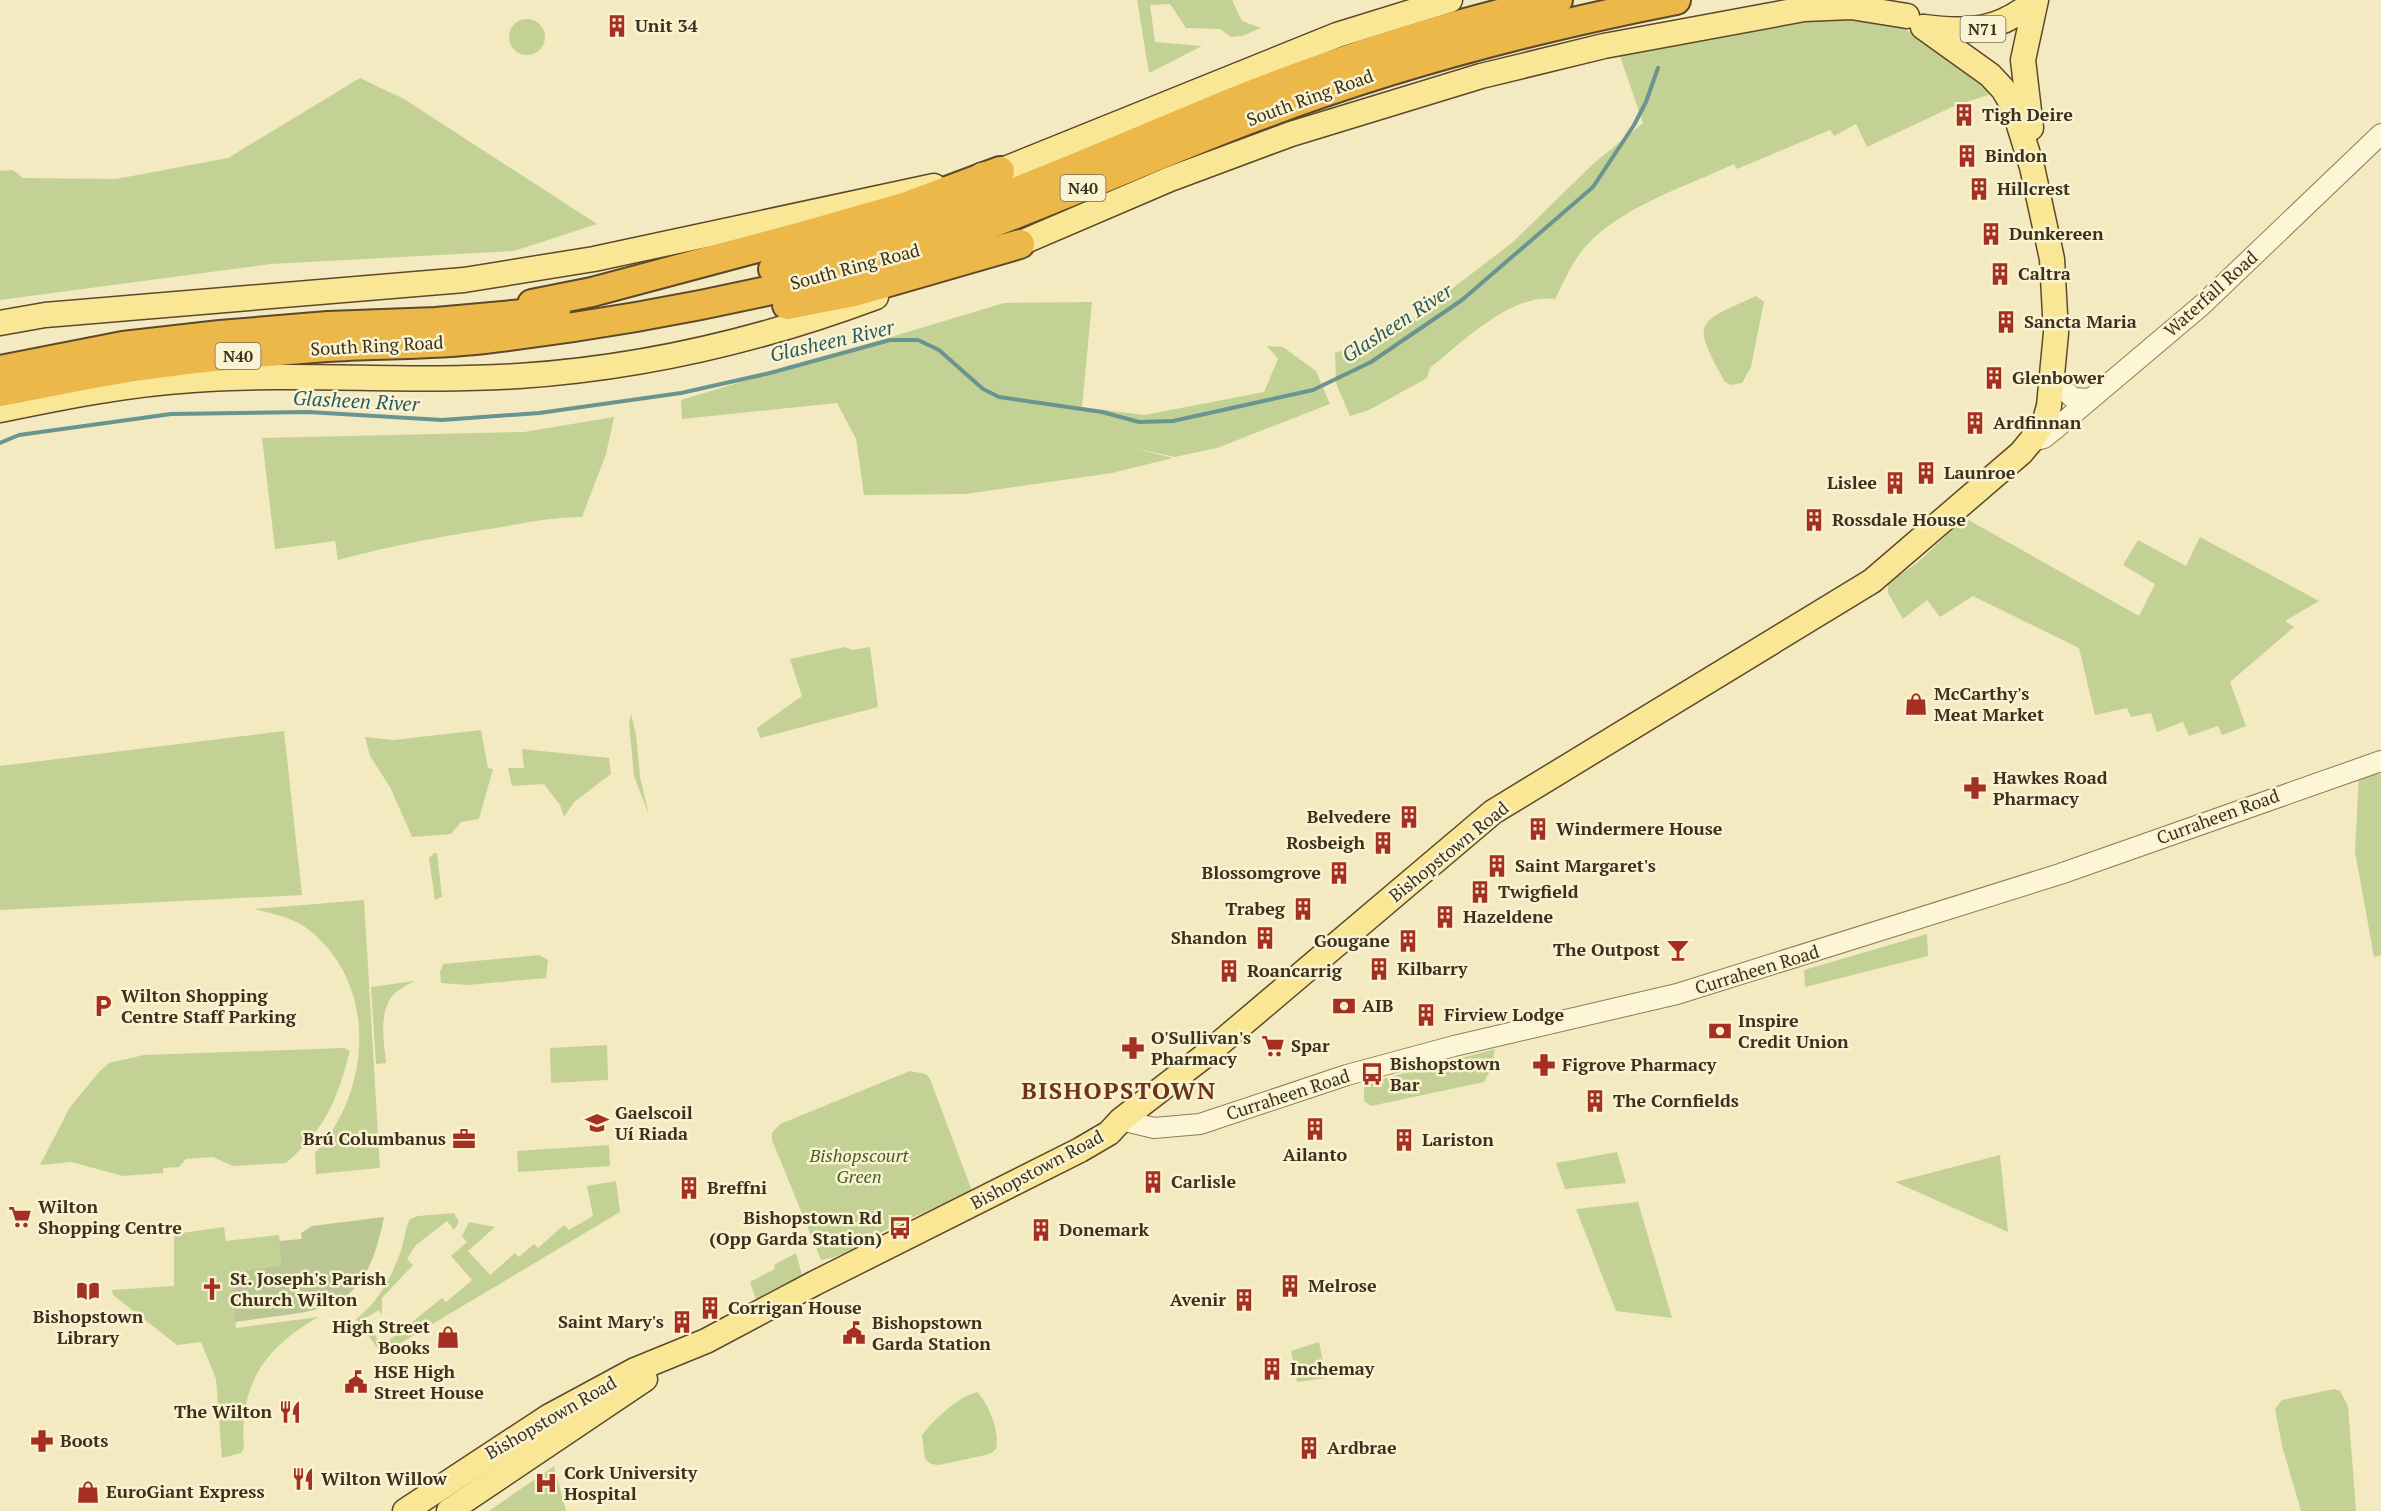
<svg xmlns="http://www.w3.org/2000/svg" width="2381" height="1511" font-family="'PT Serif',serif">
<rect width="100%" height="100%" fill="#f3eac2"/>
<g fill="#c3d294">
<path d="M1137 0H1232L1242 21 1261 28 1242 36 1231 37 1220 29 1186 28 1170 4 1150 5 1155 42 1202 46 1149 73Z"/>
<path d="M1827 16C1848 19 1871 20 1891 24 1915 30 1983 73 1991 94L1952 107 1867 147 1856 124 1834 136 1830 130 1737 169 1734 164C1685 187 1622 206 1585 247 1572 262 1564 281 1555 299 1511 293 1463 342 1430 368L1427 378 1369 410 1350 416 1336 383 1335 353 1398 330 1513 242 1593 164 1643 123 1620 56Z"/>
<circle cx="527" cy="37" r="18"/>
<path d="M360 78 404 99 597 224 514 251 271 264 0 300V171L13 170 23 178 116 179 228 158Z"/>
<path d="M1756 296 1764 302 1751 367 1742 383 1730 385 1725 382C1692 321 1694 324 1756 296Z"/>
<path d="M1092 302 1082 407 1144 415 1264 392 1278 359 1267 346 1283 347 1316 371 1330 404 1217 448 1175 457 1129 447 1173 458 1112 473 966 494 864 495 856 439 837 403 682 419 681 400 1004 303Z"/>
<path d="M614 417 606 454 582 517C553 517 525 523 496 528 442 536 390 546 338 560L335 541 275 549 262 438 524 432Z"/>
<path d="M1965 518 2139 616 2155 584 2123 565 2138 540 2186 566 2200 537 2319 601 2285 621 2294 627 2230 682 2246 726 2222 735 2218 726 2189 736 2183 722 2157 732 2151 713 2131 717 2127 708 2095 715 2079 648 1973 596 1940 617 1927 600 1903 619 1888 593V583L1917 563Z"/>
<path d="M845 647 852 650 870 647 878 707 760 738 757 728 802 696 790 659Z"/>
<path d="M631 714 636 734 640 777 649 815 634 776 629 723Z"/>
<path d="M481 730 488 768 493 769 479 819 461 822 451 834 412 837 390 787 370 756 365 737 394 740Z"/>
<path d="M284 731 302 895 0 910V766Z"/>
<path d="M522 749 609 758 611 774 574 802 564 817 560 805 544 784 512 786 508 768H524Z"/>
<path d="M2381 774V955L2374 957 2355 852 2359 776Z"/>
<path d="M434 853H437L442 897 435 900 429 858Z"/>
<path d="M364 900 380 1168 316 1174 315 1153C371 1092 379 985 309 930 293 917 273 914 254 909Z"/>
<path d="M1927 934 1928 956 1805 987 1804 970Z"/>
<path d="M539 955 548 960 546 978 467 985 441 983 440 972 443 964Z"/>
<path d="M414 981C408 985 399 989 394 994 378 1011 384 1042 386 1063L376 1064 371 987Z"/>
<path d="M607 1045 608 1080 551 1083 550 1048Z"/>
<path d="M344 1048 350 1051C337 1101 325 1129 286 1163L233 1166 213 1157 186 1159 179 1167 163 1168V1173L123 1176 71 1162 40 1165 70 1107 100 1071 109 1063 144 1055Z"/>
<path d="M1495 1049 1492 1067 1484 1082 1371 1106 1364 1101V1084Z"/>
<path d="M910 1071 926 1074 930 1079 972 1191C948 1204 923 1212 898 1224 872 1235 850 1256 821 1260L772 1140V1133L780 1124Z"/>
<path d="M609 1145 610 1166 518 1172 517 1151Z"/>
<path d="M1617 1152 1626 1183 1565 1189 1556 1163Z"/>
<path d="M2000 1155 2008 1232 1895 1182Z"/>
<path d="M616 1181 620 1212 399 1344 381 1353 356 1319C379 1302 394 1273 402 1247 405 1237 405 1228 410 1219L418 1216 454 1213 459 1222 454 1230 447 1221 416 1245 407 1259 413 1265 382 1298V1315L379 1310 364 1319 382 1346 442 1298 446 1302 472 1280 451 1256 467 1242 462 1236 469 1222 495 1227 468 1251 490 1275 515 1253 519 1257 534 1244 538 1248 564 1225 569 1230 593 1216 587 1186Z"/>
<path d="M1638 1202 1672 1318 1616 1311 1576 1209Z"/>
<path d="M224 1227 226 1241 279 1235 283 1265 232 1272 236 1328 318 1317C264 1349 239 1384 244 1448L241 1453 222 1458 216 1379 201 1342 177 1345 113 1295 112 1290 174 1286V1234Z"/>
<path d="M796 1253 802 1275 794 1282 756 1299 750 1282 775 1269 774 1265Z"/>
<path d="M1319 1342 1326 1378 1297 1382 1291 1351Z"/>
<path d="M2334 1389 2340 1391 2348 1406 2356 1511H2301L2282 1446 2275 1409 2282 1400Z"/>
<path d="M977 1392C989 1404 1000 1433 996 1449L990 1454 939 1465 931 1464 925 1459 922 1435C934 1419 958 1397 977 1392Z"/>
<path d="M554 1466 566 1511H489Z"/>
</g>
<path fill="#bac694" d="M384 1217C364 1319 324 1308 235 1322L234 1299 238 1298 237 1293H233L232 1272 282 1265 279 1241 302 1239 301 1233 312 1226Z"/>
<g fill="none" stroke-linecap="round" stroke-linejoin="round">
<path stroke="#6a948f" stroke-width="4" d="M0 443 19 435 171 414 308 412 442 420 539 413 681 393 770 373 890 340H918L939 350 983 389 999 397 1102 412 1139 422 1173 421 1313 390 1371 362 1462 300 1593 187 1634 125 1646 102 1658 68"/>
<g stroke="#8f7c57" stroke-width="22">
<g id="minor">
<path d="M2053 380 2073 398 2090 399"/>
<path d="M2031 441 2044 438 2054 430 2202 305 2381 134"/>
<path d="M1121 1120 1154 1128 1200 1124 1347 1075 1454 1046 1677 994 2060 874 2381 761"/>
</g>
</g>
<g stroke="#5c482b" stroke-width="27">
<g id="major">
<path d="M1924 27C1967 33 2001 31 2035 0"/>
<path d="M2031 128 2023 60 2036 0"/>
<path d="M982 175 1000 171 1337 35 1450 0"/>
<path d="M1002 251 1170 179 1291 134 1481 76 1604 46 1804 9 1851 7 1907 16"/>
<path d="M0 323 45 315 464 280 594 259 934 186"/>
<path d="M0 410C63 397 128 384 193 380 301 372 410 383 519 376 641 368 761 340 876 297"/>
<path d="M405 1511 548 1417 635 1370 706 1341 815 1283 1080 1150 1109 1133 1121 1120 1207 1054 1493 812 1872 581 2021 453 2031 441 2045 420 2049 406 2056 333 2052 259 2032 167 2013 106 2003 89 1990 75 1923 27"/>
<path d="M449 1511 645 1379"/>
</g>
</g>
<g stroke="#5c482b" stroke-width="32">
<g id="highway">
<path d="M773 269C935 234 1085 162 1238 100 1341 59 1449 24 1558 0"/>
<path d="M532 304 592 292 802 236 904 207 1000 171"/>
<path d="M787 305 854 292 1020 244"/>
<path d="M0 370 123 346 220 335 328 326 436 322 556 311"/>
<path d="M0 392C43 384 85 375 128 368 194 358 261 352 327 347 379 344 432 345 484 339 596 326 708 306 818 279 971 242 1111 171 1258 116 1395 64 1533 28 1676 0"/>
</g>
</g>
<use href="#minor" stroke="#fcf6d6" stroke-width="20"/>
<use href="#major" stroke="#fae796" stroke-width="24"/>
<use href="#highway" stroke="#ebb849" stroke-width="28"/>
</g>
<defs>
<g id="building-bare" transform="scale(1.8)"><path d="M-4-6H4V6H1V3H-1V6H-4ZM-2.5-4.3h1.7v1.8h-1.7ZM.8-4.3h1.7v1.8H.8ZM-2.5-1h1.7V.8h-1.7ZM.8-1h1.7V.8H.8Z" fill="#a52f20" stroke="#f9f3d2" stroke-width="2.5" paint-order="stroke"/></g>
<g id="shop-bare" transform="scale(1.8)"><path d="M-5-2.5h2.3a2.7 3.5 0 0 1 5.4 0H5L5.5 6h-11ZM-1.5-2.5h3a1.5 2.3 0 0 0-3 0Z" fill="#a52f20" stroke="#f9f3d2" stroke-width="2.5" paint-order="stroke"/></g>
<g id="pharmacy-bare" transform="scale(1.8)"><path d="M-2-6h4v4h4v4h-4v4h-4v-4h-4v-4h4Z" fill="#a52f20" stroke="#f9f3d2" stroke-width="2.5" paint-order="stroke"/></g>
<g id="bar-bare" transform="scale(1.8)"><path d="M-6-5H6L.8 .8V4.5H3.5V6h-7V4.5H-.8V.8Z" fill="#a52f20" stroke="#f9f3d2" stroke-width="2.5" paint-order="stroke"/></g>
<g id="parking-bare" transform="scale(1.8)"><path d="M-3.5-5.5H1a3.5 3.5 0 0 1 0 7H-1V5.5H-3.5ZM-1-3.4V-.6H.8a1.4 1.4 0 0 0 0-2.8Z" fill="#a52f20" stroke="#f9f3d2" stroke-width="2.5" paint-order="stroke"/></g>
<g id="bank-bare" transform="scale(1.8)"><path d="M-6-4H6V4H-6ZM0-2.3a2.3 2.3 0 1 0 0 4.6a2.3 2.3 0 1 0 0-4.6Z" fill="#a52f20" stroke="#f9f3d2" stroke-width="2.5" paint-order="stroke"/></g>
<g id="supermarket-bare" transform="scale(1.8)"><path d="M-6-5.5h2.5l.6 2H6L4.5 2H-2.5L-4.4-4H-6ZM-1.5 3.2a1.3 1.3 0 1 0 .1 0ZM3 3.2a1.3 1.3 0 1 0 .1 0Z" fill="#a52f20" stroke="#f9f3d2" stroke-width="2.5" paint-order="stroke"/></g>
<g id="bus-bare" transform="scale(1.8)"><path d="M-5-6H5V4H4V6H2V4H-2V6H-4V4H-5ZM-3.5-4V0h7V-4ZM-3.5 1.2v1.5H-2V1.2ZM2 1.2v1.5H3.5V1.2Z" fill="#a52f20" stroke="#f9f3d2" stroke-width="2.5" paint-order="stroke"/></g>
<g id="school-bare" transform="scale(1.8)"><path d="M0-5L7-2L0 1L-7-2ZM-4 1L0 2.5L4 1V4Q0 6-4 4Z" fill="#a52f20" stroke="#f9f3d2" stroke-width="2.5" paint-order="stroke"/></g>
<g id="office-bare" transform="scale(1.8)"><path d="M-6-3h4V-5.5h4V-3h4V5H-6ZM-1-4.5V-3h2v-1.5ZM-6 0V1H6V0Z" fill="#a52f20" stroke="#f9f3d2" stroke-width="2.5" paint-order="stroke"/></g>
<g id="church-bare" transform="scale(1.8)"><path d="M-1.2-6h2.4v3.5h3.3v2.4h-3.3V6h-2.4V-.1h-3.3v-2.4h3.3Z" fill="#a52f20" stroke="#f9f3d2" stroke-width="2.5" paint-order="stroke"/></g>
<g id="library-bare" transform="scale(1.8)"><path d="M-6-4Q-3-5.5-.7-3.5V5Q-3 3-6 4ZM6-4Q3-5.5 .7-3.5V5Q3 3 6 4Z" fill="#a52f20" stroke="#f9f3d2" stroke-width="2.5" paint-order="stroke"/></g>
<g id="civic-bare" transform="scale(1.8)"><path d="M-.6-6.5H3V-4.5H.6V-3L4-1V1h2V6H-6V1h2V-1L-.6-3ZM-1.2 2.5V6h2.4V2.5Z" fill="#a52f20" stroke="#f9f3d2" stroke-width="2.5" paint-order="stroke"/></g>
<g id="restaurant-bare" transform="scale(1.8)"><path d="M-5-6h1v4h1v-4h1v4h1v-4h1v5L-1.5 .5V6h-2V.5L-5-1ZM5-6V6H3V1.5H1.5Q1.5-4 5-6Z" fill="#a52f20" stroke="#f9f3d2" stroke-width="2.5" paint-order="stroke"/></g>
<g id="hospital-bare" transform="scale(1.8)"><path d="M-5-5h3v3.5h4V-5h3V5h-3V1.5h-4V5h-3Z" fill="#a52f20" stroke="#f9f3d2" stroke-width="2.5" paint-order="stroke"/></g>
</defs>
<g fill-rule="evenodd">
<use href="#building-bare" x="617" y="26"/>
<use href="#building-bare" x="1964" y="115"/>
<use href="#building-bare" x="1967" y="156"/>
<use href="#building-bare" x="1979" y="189"/>
<use href="#building-bare" x="1991" y="234"/>
<use href="#building-bare" x="2000" y="274"/>
<use href="#building-bare" x="2006" y="322"/>
<use href="#building-bare" x="1994" y="378"/>
<use href="#building-bare" x="1975" y="423"/>
<use href="#building-bare" x="1926" y="473"/>
<use href="#building-bare" x="1895" y="483"/>
<use href="#building-bare" x="1814" y="520"/>
<use href="#shop-bare" x="1916" y="704"/>
<use href="#pharmacy-bare" x="1975" y="788"/>
<use href="#building-bare" x="1409" y="817"/>
<use href="#building-bare" x="1538" y="829"/>
<use href="#building-bare" x="1383" y="843"/>
<use href="#building-bare" x="1497" y="866"/>
<use href="#building-bare" x="1339" y="873"/>
<use href="#building-bare" x="1480" y="892"/>
<use href="#building-bare" x="1303" y="909"/>
<use href="#building-bare" x="1445" y="917"/>
<use href="#building-bare" x="1265" y="938"/>
<use href="#building-bare" x="1408" y="941"/>
<use href="#bar-bare" x="1678" y="950"/>
<use href="#building-bare" x="1379" y="969"/>
<use href="#building-bare" x="1229" y="971"/>
<use href="#parking-bare" x="103" y="1006"/>
<use href="#bank-bare" x="1344" y="1006"/>
<use href="#building-bare" x="1426" y="1015"/>
<use href="#bank-bare" x="1720" y="1031"/>
<use href="#supermarket-bare" x="1273" y="1046"/>
<use href="#pharmacy-bare" x="1133" y="1048"/>
<use href="#pharmacy-bare" x="1544" y="1065"/>
<use href="#bus-bare" x="1372" y="1074"/>
<use href="#building-bare" x="1595" y="1101"/>
<use href="#school-bare" x="597" y="1123"/>
<use href="#building-bare" x="1315" y="1129"/>
<use href="#office-bare" x="464" y="1139"/>
<use href="#building-bare" x="1404" y="1140"/>
<use href="#building-bare" x="1153" y="1182"/>
<use href="#building-bare" x="689" y="1188"/>
<use href="#supermarket-bare" x="20" y="1217"/>
<use href="#bus-bare" x="900" y="1228"/>
<use href="#building-bare" x="1041" y="1230"/>
<use href="#building-bare" x="1290" y="1286"/>
<use href="#church-bare" x="212" y="1289"/>
<use href="#library-bare" x="88" y="1291"/>
<use href="#building-bare" x="1244" y="1300"/>
<use href="#building-bare" x="710" y="1308"/>
<use href="#building-bare" x="682" y="1322"/>
<use href="#civic-bare" x="854" y="1333"/>
<use href="#shop-bare" x="448" y="1337"/>
<use href="#building-bare" x="1272" y="1369"/>
<use href="#civic-bare" x="356" y="1382"/>
<use href="#restaurant-bare" x="290" y="1412"/>
<use href="#pharmacy-bare" x="42" y="1441"/>
<use href="#building-bare" x="1309" y="1448"/>
<use href="#restaurant-bare" x="303" y="1479"/>
<use href="#hospital-bare" x="546" y="1483"/>
<use href="#shop-bare" x="88" y="1492"/>
</g>
<g text-anchor="middle" stroke-width="5" stroke-linejoin="round" paint-order="stroke">
<g fill="#f9f3d2" stroke="#756a53" stroke-width="1.5">
<rect x="1960.5" y="16" width="45" height="26" rx="4.5"/>
<rect x="1060.5" y="175" width="45" height="26" rx="4.5"/>
<rect x="215.5" y="343" width="45" height="26" rx="4.5"/>
</g>
<g font-size="16" font-weight="bold" fill="#3d301c">
<text x="1983" y="35">N71</text>
<text x="1083" y="194">N40</text>
<text x="238" y="362">N40</text>
</g>
<g font-size="18" font-weight="bold" fill="#3d301c" stroke="#f9f3d2" text-anchor="start">
<text x="635" y="32">Unit 34</text>
<text x="1982" y="121">Tigh Deire</text>
<text x="1985" y="162">Bindon</text>
<text x="1997" y="195">Hillcrest</text>
<text x="2009" y="240">Dunkereen</text>
<text x="2018" y="280">Caltra</text>
<text x="2024" y="328">Sancta Maria</text>
<text x="2012" y="384">Glenbower</text>
<text x="1993" y="429">Ardfinnan</text>
<text x="1944" y="479">Launroe</text>
<text x="1877" y="489" text-anchor="end">Lislee</text>
<text x="1832" y="526">Rossdale House</text>
<text x="1934" y="700">McCarthy's<tspan x="1934" dy="21">Meat Market</tspan></text>
<text x="1993" y="784">Hawkes Road<tspan x="1993" dy="21">Pharmacy</tspan></text>
<text x="1391" y="823" text-anchor="end">Belvedere</text>
<text x="1556" y="835">Windermere House</text>
<text x="1365" y="849" text-anchor="end">Rosbeigh</text>
<text x="1515" y="872">Saint Margaret's</text>
<text x="1321" y="879" text-anchor="end">Blossomgrove</text>
<text x="1498" y="898">Twigfield</text>
<text x="1285" y="915" text-anchor="end">Trabeg</text>
<text x="1463" y="923">Hazeldene</text>
<text x="1247" y="944" text-anchor="end">Shandon</text>
<text x="1390" y="947" text-anchor="end">Gougane</text>
<text x="1660" y="956" text-anchor="end">The Outpost</text>
<text x="1397" y="975">Kilbarry</text>
<text x="1247" y="977">Roancarrig</text>
<text x="121" y="1002">Wilton Shopping<tspan x="121" dy="21">Centre Staff Parking</tspan></text>
<text x="1362" y="1012">AIB</text>
<text x="1444" y="1021">Firview Lodge</text>
<text x="1738" y="1027">Inspire<tspan x="1738" dy="21">Credit Union</tspan></text>
<text x="1151" y="1044">O'Sullivan's<tspan x="1151" dy="21">Pharmacy</tspan></text>
<text x="1291" y="1052">Spar</text>
<text x="1390" y="1070">Bishopstown<tspan x="1390" dy="21">Bar</tspan></text>
<text x="1562" y="1071">Figrove Pharmacy</text>
<text x="1613" y="1107">The Cornfields</text>
<text x="615" y="1119">Gaelscoil<tspan x="615" dy="21">Uí Riada</tspan></text>
<text x="446" y="1145" text-anchor="end">Brú Columbanus</text>
<text x="1422" y="1146">Lariston</text>
<text x="1315" y="1161" text-anchor="middle">Ailanto</text>
<text x="1171" y="1188">Carlisle</text>
<text x="707" y="1194">Breffni</text>
<text x="38" y="1213">Wilton<tspan x="38" dy="21">Shopping Centre</tspan></text>
<text x="882" y="1224" text-anchor="end">Bishopstown Rd<tspan x="882" dy="21">(Opp Garda Station)</tspan></text>
<text x="1059" y="1236">Donemark</text>
<text x="230" y="1285">St. Joseph's Parish<tspan x="230" dy="21">Church Wilton</tspan></text>
<text x="1308" y="1292">Melrose</text>
<text x="1226" y="1306" text-anchor="end">Avenir</text>
<text x="728" y="1314">Corrigan House</text>
<text x="88" y="1323" text-anchor="middle">Bishopstown<tspan x="88" dy="21">Library</tspan></text>
<text x="664" y="1328" text-anchor="end">Saint Mary's</text>
<text x="872" y="1329">Bishopstown<tspan x="872" dy="21">Garda Station</tspan></text>
<text x="430" y="1333" text-anchor="end">High Street<tspan x="430" dy="21">Books</tspan></text>
<text x="1290" y="1375">Inchemay</text>
<text x="374" y="1378">HSE High<tspan x="374" dy="21">Street House</tspan></text>
<text x="272" y="1418" text-anchor="end">The Wilton</text>
<text x="60" y="1447">Boots</text>
<text x="1327" y="1454">Ardbrae</text>
<text x="564" y="1479">Cork University<tspan x="564" dy="21">Hospital</tspan></text>
<text x="321" y="1485">Wilton Willow</text>
<text x="106" y="1498">EuroGiant Express</text>
</g>
<g font-size="18" fill="#3d301c" stroke="#f9f3d2">
<text transform="translate(1310 98) rotate(-20)" y="6">South Ring Road</text>
<text transform="translate(855 267) rotate(-15)" y="6">South Ring Road</text>
<text transform="translate(2211 294) rotate(-42)" y="6">Waterfall Road</text>
<text transform="translate(377 346) rotate(-3)" y="6">South Ring Road</text>
<text transform="translate(2218 817) rotate(-20)" y="6">Curraheen Road</text>
<text transform="translate(1449 852) rotate(-39)" y="6">Bishopstown Road</text>
<text transform="translate(1757 970) rotate(-17)" y="6">Curraheen Road</text>
<text transform="translate(1288 1095) rotate(-18)" y="6">Curraheen Road</text>
<text transform="translate(1037 1170) rotate(-28)" y="6">Bishopstown Road</text>
<text transform="translate(551 1418) rotate(-30)" y="6">Bishopstown Road</text>
</g>
<g font-size="18" font-style="italic" fill="#465c21" stroke="#f9f3d2">
<text x="859" y="1162">Bishopscourt<tspan x="859" dy="21">Green</tspan></text>
</g>
<g font-size="20" font-style="italic" fill="#2a5b5e" stroke="#f9f3d2">
<text transform="translate(1397 323) rotate(-33)" y="7">Glasheen River</text>
<text transform="translate(832 341) rotate(-13)" y="7">Glasheen River</text>
<text transform="translate(356 401) rotate(3)" y="7">Glasheen River</text>
</g>
<g font-size="24" font-weight="bold" letter-spacing="1.5" fill="#6f3417" stroke="#f9f3d2">
<text x="1119" y="1099">BISHOPSTOWN</text>
</g>
</g>
</svg>
